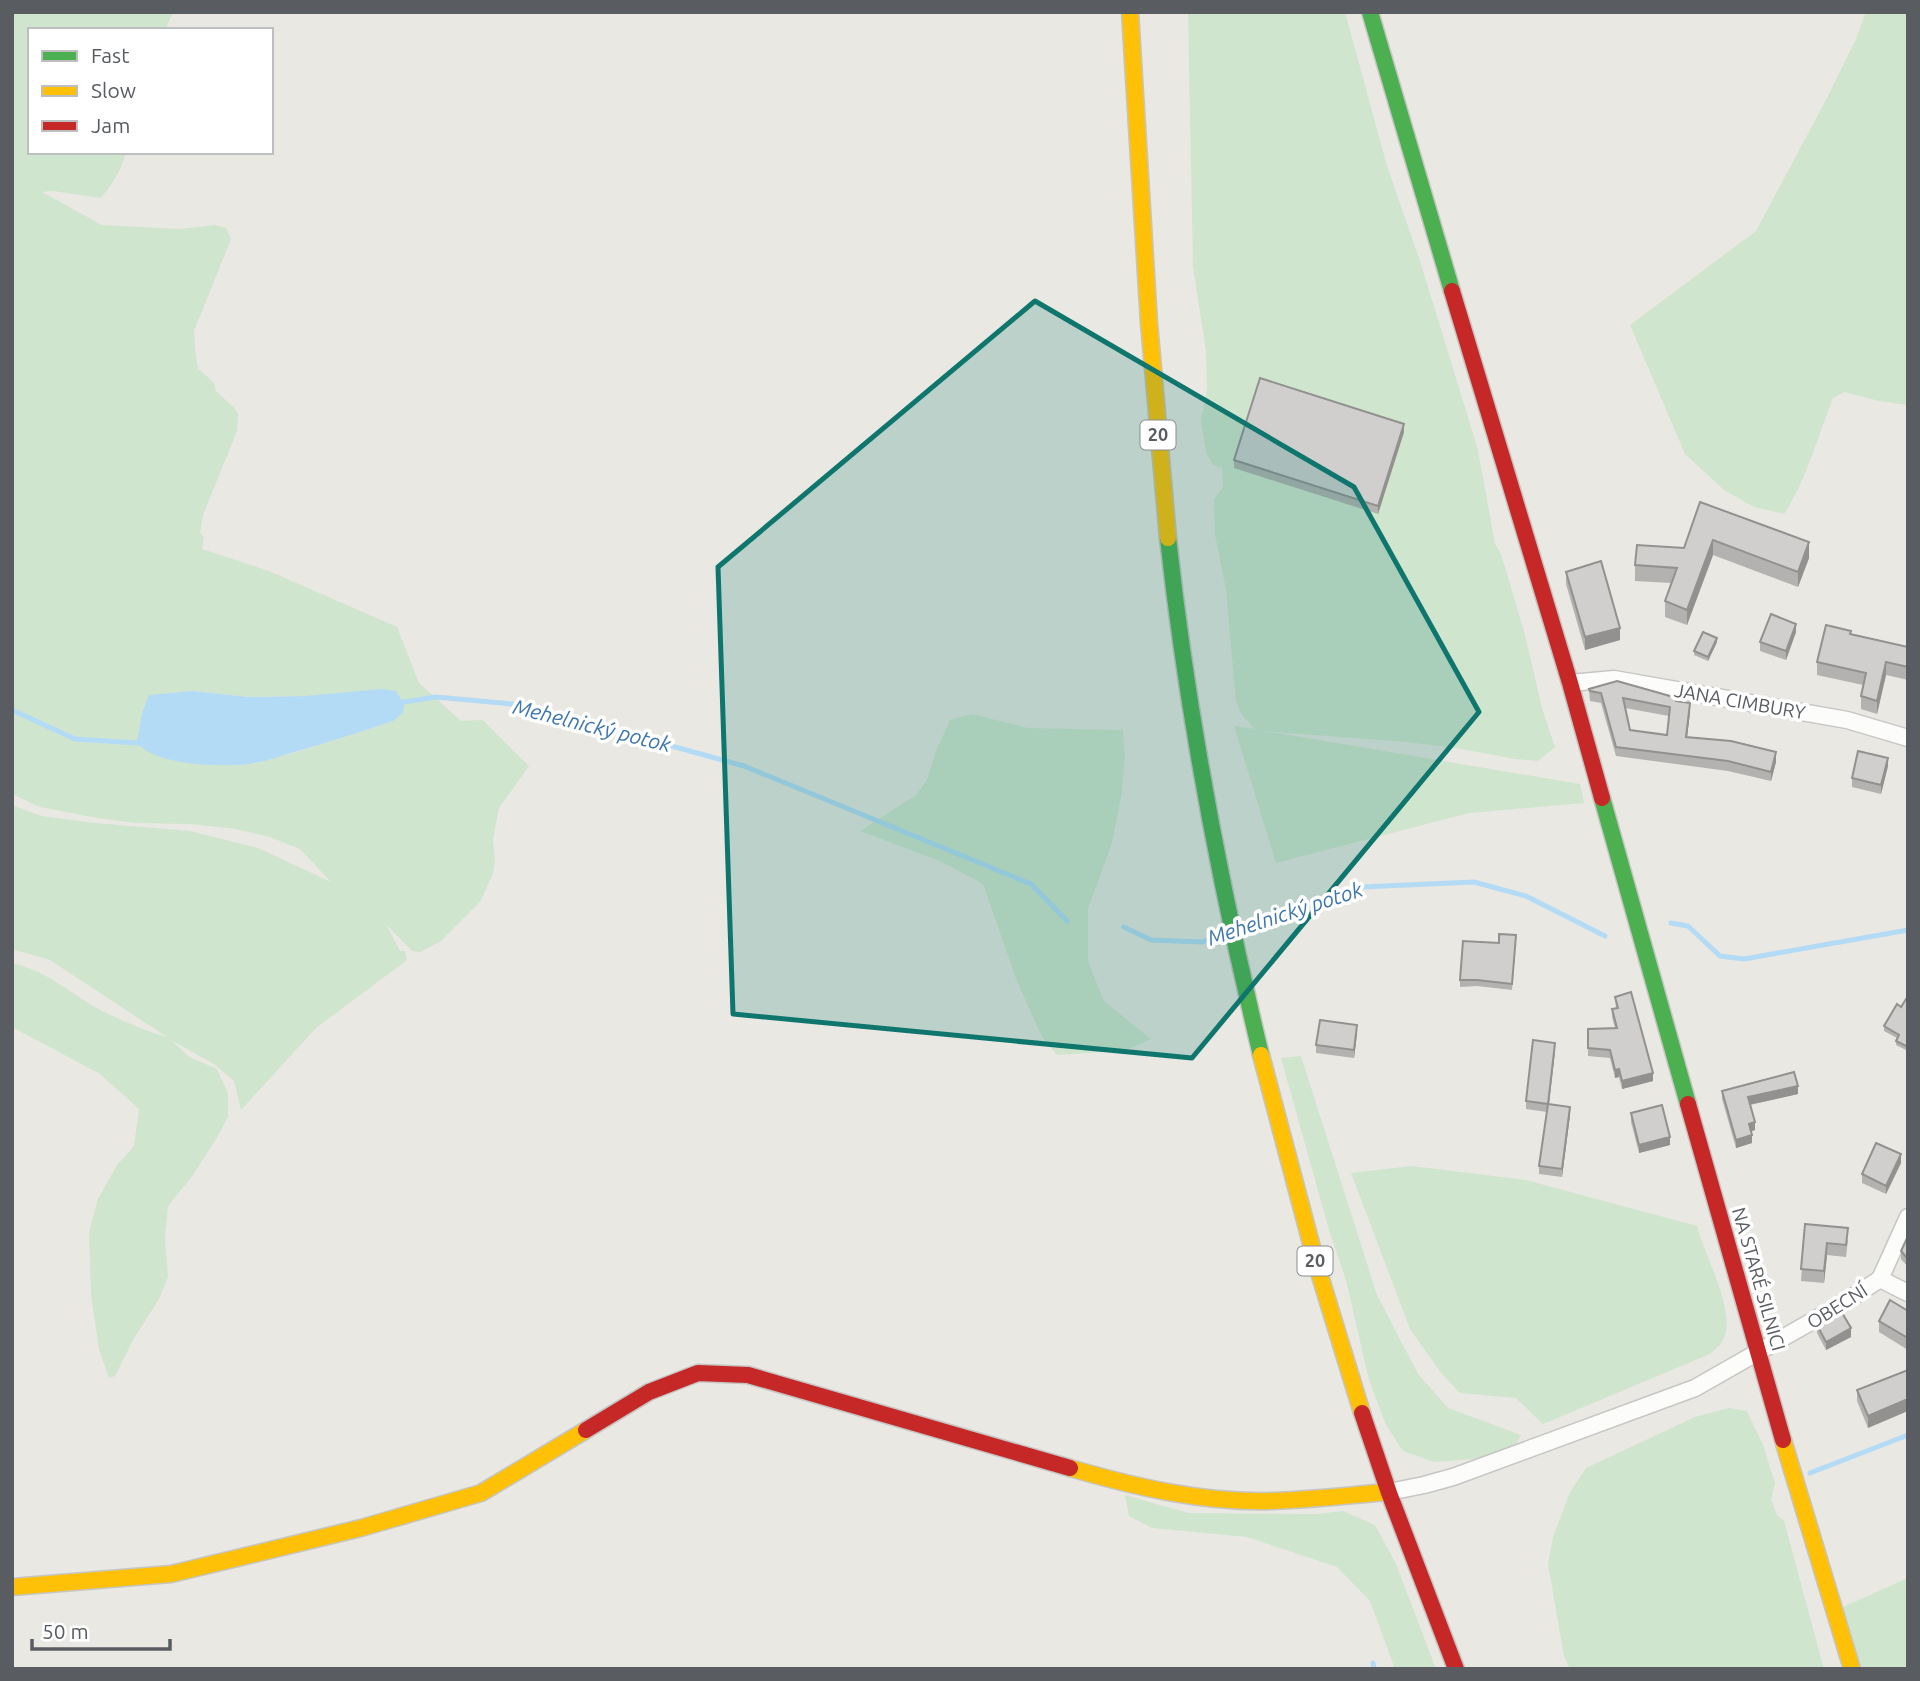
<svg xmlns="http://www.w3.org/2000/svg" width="1920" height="1681" font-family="Ubuntu,sans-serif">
<rect width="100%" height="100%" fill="#e9e8e3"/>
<g fill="#d0e5ce" fill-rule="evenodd">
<path d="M12 12H173L165 30H30V152H126C122 170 112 184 101 198L53 191 42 192 102 225 179 229 215 225 226 228 231 239 194 331 195 349 198 368 214 383 216 391 234 408 238 414 237 431 203 515 200 533 204 537 202 549 269 571 397 627 419 683 461 721 483 720 529 766 499 808 493 839 495 862 493 874 480 902 441 941 420 952 412 951 386 924 400 951H405L407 960 316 1028 241 1110 234 1081 214 1064 171 1040 189 1057 217 1069 228 1094V1117L216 1139 193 1175 168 1206 165 1237 168 1277 159 1299 133 1340 115 1376 109 1378 99 1349 91 1295 89 1232 98 1199 117 1165 134 1146 139 1109 100 1074 12 1027V963C48 971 71 994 102 1011 119 1019 150 1033 167 1037L50 960 12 949V805L41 816 95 823 190 831 258 848 331 882 300 849 270 837 236 829 190 824 136 823 97 818 40 807 12 794ZM192 691 249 697 305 696 393 721 317 746 254 764 149 696Z"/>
<path d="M1188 12H1345L1387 166 1421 264 1478 450 1495 544 1501 554 1525 635 1542 708 1555 747 1538 761 1515 759 1456 748 1405 742 1265 731 1580 784 1584 803 1469 813 1276 863 1234 726 1255 729 1242 715 1236 702 1226 590 1215 535 1214 499 1223 487 1222 468 1213 465 1206 453 1201 421 1207 388 1206 351 1193 267Z"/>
<path d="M1866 12H1908V405L1879 401 1844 392 1833 398C1819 433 1805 484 1784 514L1754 507 1724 490 1685 454 1630 325 1756 231 1829 94 1856 39Z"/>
<path d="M972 714 1028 728 1123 730 1125 759 1121 798 1112 843 1088 909V961L1104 1001 1151 1039 1131 1048 1120 1051 1057 1055 1042 1037 1016 979 983 884 940 861 860 831 916 795 927 780 936 751 950 720Z"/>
<path d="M1301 1056 1377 1295 1418 1374 1448 1408 1521 1435 1510 1456 1434 1462 1403 1451 1386 1425 1369 1380 1346 1280 1329 1230 1281 1058Z"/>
<path d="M1412 1166 1526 1180 1697 1226C1704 1255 1739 1315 1722 1342 1719 1346 1714 1350 1710 1354L1543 1424 1516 1398 1460 1393 1441 1373 1410 1329 1351 1173Z"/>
<path d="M1729 1408 1747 1411 1763 1445 1775 1483 1771 1499 1777 1515 1784 1521 1824 1669H1570L1564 1656 1548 1564 1553 1537 1570 1492 1586 1468 1695 1417Z"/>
<path d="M1125 1495 1188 1513 1317 1514 1343 1511 1375 1525 1396 1564 1436 1669H1395L1370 1601 1337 1567 1247 1537 1152 1528 1129 1516Z"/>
<path d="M1908 1578V1669H1859L1834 1611Z"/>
</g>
<path fill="#b4dbf5" d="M382 689 396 691 404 704 403 713 393 721C359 732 325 744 291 753 279 757 267 761 255 763 226 768 156 766 137 743L142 713 149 695 192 691 249 697 305 696Z"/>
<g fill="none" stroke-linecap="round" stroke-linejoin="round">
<g stroke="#b4dbf5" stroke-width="5">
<path d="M397 703 436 697 523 705 744 766 1031 884 1067 921"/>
<path d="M12 710 75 739 137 743 141 739"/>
<path d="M1671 923 1688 926 1720 956 1744 959 1908 930"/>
<path d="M1124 927 1151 940 1202 942 1226 934"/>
<path d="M1238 930 1362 887 1474 882 1526 896 1605 936"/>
<path d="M1810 1473 1908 1435"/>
<path d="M1373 1663 1374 1669"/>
</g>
<g stroke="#c6c6c5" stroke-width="19">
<g id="street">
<path d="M1570 683 1614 679 1847 720 1908 738"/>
<path d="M1880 1279 1908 1293"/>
<path d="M1389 1492 1424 1485 1453 1477 1695 1388 1837 1307 1880 1279 1908 1217"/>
</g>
</g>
<g stroke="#c5c5c3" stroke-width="19">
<g id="fast">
<path d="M1370 12 1452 291"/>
<path d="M1168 538C1187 712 1220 885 1261 1055"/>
<path d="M1602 798 1688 1104"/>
</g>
</g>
<g stroke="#c5c5c3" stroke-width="19">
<g id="slow">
<path d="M1130 12 1149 323 1168 538"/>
<path d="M1261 1055 1317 1266 1362 1413"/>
<path d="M1783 1440 1852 1669"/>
<path d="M1070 1468C1135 1487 1204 1503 1271 1501 1310 1500 1350 1495 1389 1492"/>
<path d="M12 1587 171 1574 361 1528 481 1493 586 1430"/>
</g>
</g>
<g stroke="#c5c5c3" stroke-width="19">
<g id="jam">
<path d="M1452 291 1570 683 1602 798"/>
<path d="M1688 1104 1783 1440"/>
<path d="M1362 1413 1389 1493 1456 1669"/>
<path d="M586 1430 649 1392 698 1373 748 1375 1070 1468"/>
</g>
</g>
<use href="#street" stroke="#fcfcfb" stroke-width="16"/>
<use href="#fast" stroke="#4caf50" stroke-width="16"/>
<use href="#slow" stroke="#ffc107" stroke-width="16"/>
<use href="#jam" stroke="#c62828" stroke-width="16"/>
</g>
<g fill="#b3b2b0" fill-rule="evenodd">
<path d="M1404 432 1378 514 1234 468V460Z"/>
<path d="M1700 502 1809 558 1798 587 1713 555 1687 625 1665 617V601L1671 583 1635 581V565L1684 548Z"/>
<path d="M1566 572 1620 640 1585 650 1566 584Z"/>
<path d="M1796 632 1786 660 1760 651V642Z"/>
<path d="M1851 634 1908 647V680L1886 675 1877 714 1861 709V696L1863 685 1817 675V662Z"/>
<path d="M1717 642 1708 661 1694 655V651Z"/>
<path d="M1589 689 1677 701 1690 712 1687 737 1776 762 1771 781 1728 771 1616 756 1601 703 1590 701ZM1625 708 1669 716 1667 735 1630 730Z"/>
<path d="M1888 766 1881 794 1852 787V778Z"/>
<path d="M1516 942 1512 990 1477 986 1460 987V980L1499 943Z"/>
<path d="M1908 996V1051L1896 1045V1041L1897 1038 1884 1031V1026L1901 1007Z"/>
<path d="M1615 997 1653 1081 1622 1089 1619 1077 1615 1078 1610 1058 1588 1056V1029L1615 1028 1612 1017V1009H1616Z"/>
<path d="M1357 1033 1354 1058 1316 1053V1045Z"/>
<path d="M1555 1051 1549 1104 1570 1115 1562 1177 1539 1174V1166L1547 1112 1526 1109V1101Z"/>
<path d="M1722 1091 1798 1094 1750 1105 1755 1130 1751 1131 1752 1143 1736 1148 1722 1099Z"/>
<path d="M1631 1113 1670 1145 1639 1153 1631 1122Z"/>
<path d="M1901 1163 1886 1194 1862 1183V1174Z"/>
<path d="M1805 1224 1848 1240 1846 1257 1827 1255 1824 1283 1801 1281Z"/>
<path d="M1908 1236V1267L1901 1259V1251Z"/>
<path d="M1908 1311V1350L1879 1332V1321Z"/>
<path d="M1817 1325 1851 1337 1826 1350 1817 1333Z"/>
<path d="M1908 1370 1868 1428 1857 1401V1390Z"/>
</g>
<g fill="#929190">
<path d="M1404 424V432L1378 514V506Z"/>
<path d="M1713 540V555L1687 625V610Z"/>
<path d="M1809 542V558L1798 587V572Z"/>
<path d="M1796 624V632L1786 660V651Z"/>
<path d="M1620 628V640L1585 650V637Z"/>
<path d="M1717 638V642L1708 661V657Z"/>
<path d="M1886 662V675L1877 714V701Z"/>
<path d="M1690 703V712L1686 746V737Z"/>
<path d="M1776 752V762L1771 781V772Z"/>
<path d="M1888 758V766L1881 794V785Z"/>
<path d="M1357 1025V1033L1354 1058V1050Z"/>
<path d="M1555 1043V1051L1548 1112V1104Z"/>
<path d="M1619 1069V1077L1615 1078V1070Z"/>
<path d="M1653 1073V1081L1622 1089V1081Z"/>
<path d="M1798 1086V1094L1748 1105V1097Z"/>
<path d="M1570 1107V1115L1562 1177V1169Z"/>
<path d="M1755 1122V1130L1749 1132V1124Z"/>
<path d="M1752 1135V1143L1736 1148V1140Z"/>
<path d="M1670 1137V1145L1639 1153V1145Z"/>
<path d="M1901 1154V1163L1886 1194V1186Z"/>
<path d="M1827 1243V1255L1824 1283V1271Z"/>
<path d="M1851 1328V1337L1826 1350V1342Z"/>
<path d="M1908 1399V1411L1868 1428V1416Z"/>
</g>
<g fill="#d0cfcd" stroke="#929190" stroke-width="2" fill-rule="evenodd">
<path d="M1260 378 1404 424 1378 506 1234 460Z"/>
<path d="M1700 502 1809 542 1798 572 1713 540 1687 610 1665 601 1677 568 1635 565 1637 545 1684 548Z"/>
<path d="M1601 561 1620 628 1585 637 1566 572Z"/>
<path d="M1771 614 1796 624 1786 651 1760 642Z"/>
<path d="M1826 625 1851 631 1850 634 1908 647V667L1886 662 1877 701 1861 696 1866 673 1817 662Z"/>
<path d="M1703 632 1717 638 1708 657 1694 651Z"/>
<path d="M1617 681 1677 698 1676 701 1690 703 1686 737 1731 741 1776 752 1771 772 1728 761 1616 747 1601 693 1590 691 1589 689ZM1623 698 1670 707 1667 735 1630 730Z"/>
<path d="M1858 751 1888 758 1881 785 1852 778Z"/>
<path d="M1499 934 1516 935 1512 984 1477 980H1460L1463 941 1499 943Z"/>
<path d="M1631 992 1653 1073 1622 1081 1619 1069 1615 1070 1610 1050 1588 1048V1029L1617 1028 1612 1009 1618 1008 1615 997Z"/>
<path d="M1908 996V1047L1896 1041 1899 1035 1884 1026 1897 1004 1901 1007Z"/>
<path d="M1320 1020 1357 1025 1354 1050 1316 1045Z"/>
<path d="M1533 1040 1555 1043 1548 1104 1526 1101Z"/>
<path d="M1794 1072 1798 1086 1748 1097 1755 1122 1749 1124 1752 1135 1736 1140 1722 1091Z"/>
<path d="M1548 1104 1570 1107 1562 1169 1539 1166Z"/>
<path d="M1662 1105 1670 1137 1639 1145 1631 1113Z"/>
<path d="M1876 1143 1901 1154 1886 1186 1862 1174Z"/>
<path d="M1805 1224 1848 1228 1846 1245 1827 1243 1824 1271 1801 1269Z"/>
<path d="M1908 1236V1259L1901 1251Z"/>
<path d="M1890 1300 1908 1311V1338L1879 1321Z"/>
<path d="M1841 1311 1851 1328 1826 1342 1817 1325Z"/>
<path d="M1908 1370V1399L1868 1416 1857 1390Z"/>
</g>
<path fill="#0f766e" fill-opacity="0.2" stroke="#0f766e" stroke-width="5" stroke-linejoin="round" d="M1035 301 1354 487 1479 712 1192 1058 733 1014 718 567Z"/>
<g text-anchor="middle" stroke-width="7" stroke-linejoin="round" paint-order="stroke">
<g fill="#fff" stroke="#8b8d90" stroke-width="2">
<rect x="1140.5" y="420.5" width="35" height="29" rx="5"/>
<rect x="1297.5" y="1246.5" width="35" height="29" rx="5"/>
</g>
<g font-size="18" font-weight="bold" fill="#595c61">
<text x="1158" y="441">20</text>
<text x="1315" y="1267">20</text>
</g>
<g font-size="19" fill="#595c61" stroke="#fff">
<text transform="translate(1740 701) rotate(10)" y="7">JANA CIMBURY</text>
<text transform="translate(1759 1279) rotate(74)" y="7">NA STARÉ SILNICI</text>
<text transform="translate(1837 1306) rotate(-32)" y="7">OBECNÍ</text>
</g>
<g font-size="21" font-style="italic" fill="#3d75ae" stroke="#fff">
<text transform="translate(592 726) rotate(14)" y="7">Mehelnický potok</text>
<text transform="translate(1285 914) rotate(-18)" y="7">Mehelnický potok</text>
</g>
</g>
<rect width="1920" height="1681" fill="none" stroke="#595c61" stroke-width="28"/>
<rect x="28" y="28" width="245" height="126" fill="#ffffff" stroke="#bdbec0" stroke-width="2"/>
<rect x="42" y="51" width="35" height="10" fill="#4caf50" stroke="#bdbec0" stroke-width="2"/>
<text x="91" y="63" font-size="21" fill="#595c61">Fast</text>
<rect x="42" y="86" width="35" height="10" fill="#ffc107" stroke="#bdbec0" stroke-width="2"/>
<text x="91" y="98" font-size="21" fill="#595c61">Slow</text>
<rect x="42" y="121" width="35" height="10" fill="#c62828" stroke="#bdbec0" stroke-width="2"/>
<text x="91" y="133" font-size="21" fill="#595c61">Jam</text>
<path d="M32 1639v10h138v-10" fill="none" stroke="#595c61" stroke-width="3.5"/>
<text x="42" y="1639" font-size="21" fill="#595c61" stroke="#ffffff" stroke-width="5" paint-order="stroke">50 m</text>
</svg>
